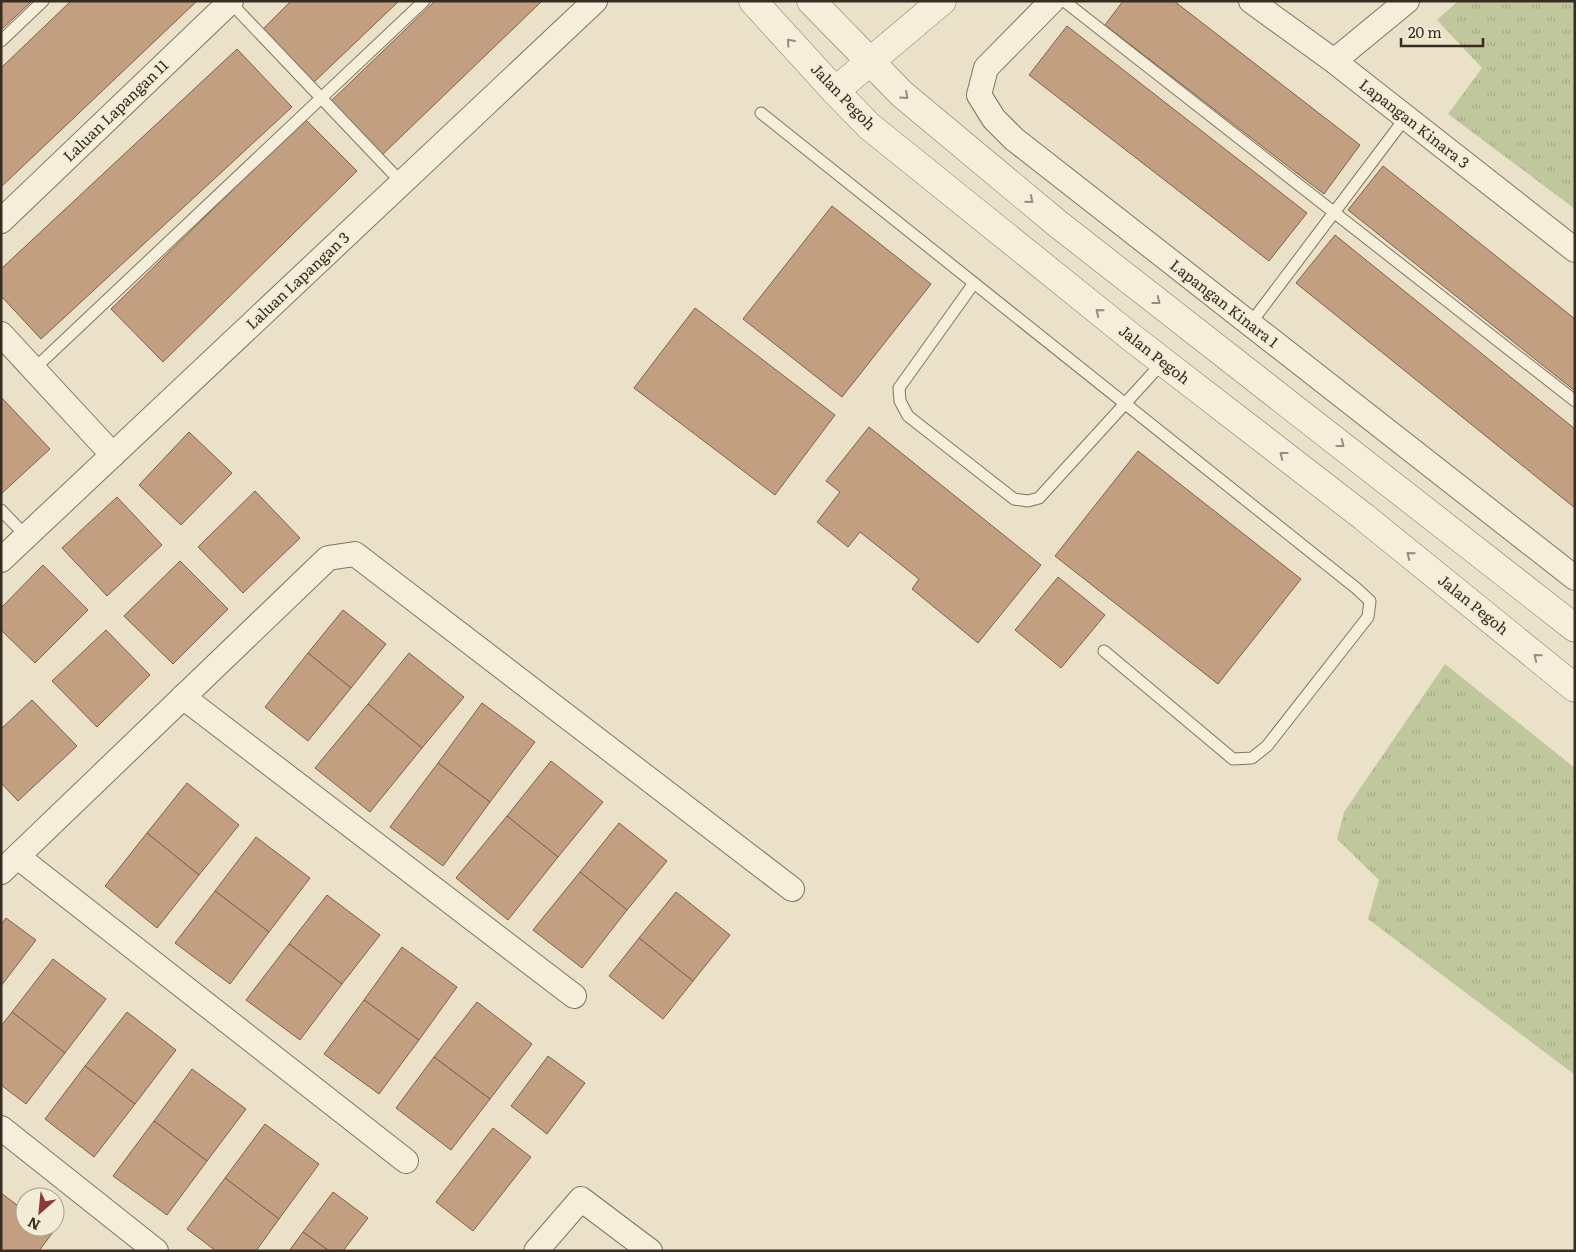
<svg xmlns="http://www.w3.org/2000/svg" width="1576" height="1252" font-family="Literata,serif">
<defs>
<pattern id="park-tufts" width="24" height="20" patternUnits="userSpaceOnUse" patternTransform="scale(1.25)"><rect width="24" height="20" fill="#c0c79d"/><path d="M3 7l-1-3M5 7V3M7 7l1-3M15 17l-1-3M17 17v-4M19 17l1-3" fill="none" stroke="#a6ab87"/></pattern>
</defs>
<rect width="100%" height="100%" fill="#eae1c8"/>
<g fill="url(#park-tufts)">
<path d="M1458 1H1575V209L1448 114 1482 68 1437 20Z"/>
<path d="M1445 664 1575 768V1075L1368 919 1379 880 1337 839 1344 812Z"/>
</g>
<g fill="#c39f82" stroke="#806047">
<path d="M1 1H32L1 30Z"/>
<path d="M71 1H197L1 187V68Z"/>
<path d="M291 1H399L312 84 261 31Z"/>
<path d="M435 1H542L381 156 329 103Z"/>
<path d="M1123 1H1174L1360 145 1324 194 1105 25Z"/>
<path d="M1067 26 1307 213 1269 261 1029 75Z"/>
<path d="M237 49 292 107 41 339 1 296V269Z"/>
<path d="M305 119 357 171 163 362 111 309Z"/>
<path d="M1383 166 1575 319V391L1348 210Z"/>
<path d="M832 206 931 284 842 397 743 319Z"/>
<path d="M1335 235 1575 429V508L1296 283Z"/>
<path d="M695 308 835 415 775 495 634 388Z"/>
<path d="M1 397 50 449 1 494Z"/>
<path d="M869 427 1041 565 978 643 912 589 919 579 860 532 848 547 817 522 840 492 826 481Z"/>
<path d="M189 432 232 473 181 525 139 485Z"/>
<path d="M1138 451 1301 579 1218 684 1055 556Z"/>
<path d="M255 491 300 538 243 593 198 547Z"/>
<path d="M117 497 162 545 107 596 62 548Z"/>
<path d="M180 561 228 609 173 664 124 616Z"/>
<path d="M43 565 88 610 35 663 1 630V608Z"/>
<path d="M1058 577 1105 615 1061 668 1015 630Z"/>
<path d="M343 610 386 644 351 688 308 653Z"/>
<path d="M106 630 150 675 97 727 52 681Z"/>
<path d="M308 653 351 688 308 741 265 707Z"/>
<path d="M409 653 464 697 422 748 368 704Z"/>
<path d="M32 700 77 746 18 801 1 783V729Z"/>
<path d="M482 703 535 742 490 802 438 763Z"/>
<path d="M368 704 422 748 370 812 315 768Z"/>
<path d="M551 761 603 802 558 857 507 816Z"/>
<path d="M438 763 490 802 443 866 390 827Z"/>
<path d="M187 783 239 825 199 875 147 833Z"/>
<path d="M507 816 558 857 508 920 456 878Z"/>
<path d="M619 823 667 861 627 910 580 872Z"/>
<path d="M147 833 199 875 157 928 105 886Z"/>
<path d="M256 837 310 878 269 932 215 891Z"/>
<path d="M580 872 627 910 582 968 533 930Z"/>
<path d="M215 891 269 932 230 984 175 943Z"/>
<path d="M676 892 730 935 693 981 639 938Z"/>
<path d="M327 895 380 935 342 984 289 944Z"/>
<path d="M6 918 36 940 1 986V925Z"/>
<path d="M639 938 693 981 663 1019 609 976Z"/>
<path d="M289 944 342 984 300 1040 246 1000Z"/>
<path d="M402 947 457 987 419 1040 364 1000Z"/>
<path d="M53 959 106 999 65 1053 12 1012Z"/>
<path d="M364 1000 419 1040 379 1094 324 1054Z"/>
<path d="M477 1002 532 1044 490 1099 434 1057Z"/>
<path d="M12 1012 65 1053 26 1104 1 1085V1026Z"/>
<path d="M127 1012 176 1050 135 1104 85 1066Z"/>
<path d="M548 1056 585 1083 547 1134 511 1106Z"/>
<path d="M434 1057 490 1099 451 1150 396 1108Z"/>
<path d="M85 1066 135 1104 94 1157 45 1119Z"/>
<path d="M192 1069 246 1109 207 1161 154 1121Z"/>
<path d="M154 1121 207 1161 167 1215 113 1176Z"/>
<path d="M265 1124 319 1164 279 1219 225 1178Z"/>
<path d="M493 1128 531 1157 473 1231 436 1202Z"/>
<path d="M225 1178 279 1219 256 1251H216L187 1229Z"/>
<path d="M333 1192 368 1218 343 1251H329L303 1232Z"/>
<path d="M1 1193 25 1211V1227H46L53 1232 39 1251H1Z"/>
<path d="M303 1232 329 1251H289Z"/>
</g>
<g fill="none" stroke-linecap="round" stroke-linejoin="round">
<g stroke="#83745f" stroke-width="13">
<g id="service">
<path d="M229 1 402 183"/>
<path d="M1064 1 1575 401"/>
<path d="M1 41 43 1"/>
<path d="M761 113 1356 588 1370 601 1368 617 1267 746 1252 758 1233 759 1104 651"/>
<path d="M974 283 899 388 900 401 908 416 1014 499 1028 501 1039 498 1163 362"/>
<path d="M1250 324 1406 117"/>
<path d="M34 369 424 1"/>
<path d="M1 510 26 536"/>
</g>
</g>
<g stroke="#83745f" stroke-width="26">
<g id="minor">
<path d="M1052 1 986 68 979 95 994 119 1014 139 1575 578"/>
<path d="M1251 1 1334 61 1575 250"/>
<path d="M1334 61 1407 1"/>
<path d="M1 221 231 1"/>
<path d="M1 334 113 455"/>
<path d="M1 560 595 1"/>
<path d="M183 697 574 996"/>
<path d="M18 857 406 1161"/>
<path d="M1 872 328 558 355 554 792 889"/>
<path d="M1 1128 156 1251"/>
<path d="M536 1251 581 1199 650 1251"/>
</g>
</g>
<g stroke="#83745f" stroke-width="29">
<g id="tertiary">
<path d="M753 1 835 91 869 126 1131 337 1364 517 1575 688"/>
<path d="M811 1 902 94 1058 224 1575 628"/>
<path d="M835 91 942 1"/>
</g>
</g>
<use href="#service" stroke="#f5eeda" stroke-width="11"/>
<use href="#minor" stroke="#f5eeda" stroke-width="24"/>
<use href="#tertiary" stroke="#f5eeda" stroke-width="28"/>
</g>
<defs><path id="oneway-chevron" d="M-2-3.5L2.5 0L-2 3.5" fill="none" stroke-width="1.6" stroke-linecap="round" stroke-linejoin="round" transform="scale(1.25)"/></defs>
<g stroke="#968d7e">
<use href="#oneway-chevron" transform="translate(790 42) rotate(-132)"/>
<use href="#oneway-chevron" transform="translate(905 96) rotate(42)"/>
<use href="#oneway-chevron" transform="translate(1030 200) rotate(40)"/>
<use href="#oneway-chevron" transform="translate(1157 301) rotate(38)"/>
<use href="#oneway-chevron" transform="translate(1099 312) rotate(-141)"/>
<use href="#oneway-chevron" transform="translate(1341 444) rotate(38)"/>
<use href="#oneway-chevron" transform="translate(1283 455) rotate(-142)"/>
<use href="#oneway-chevron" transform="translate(1410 555) rotate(-141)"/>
<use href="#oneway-chevron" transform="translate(1537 657) rotate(-141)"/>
</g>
<g text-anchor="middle" stroke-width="4" stroke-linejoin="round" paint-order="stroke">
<g font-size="15" fill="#362c21" stroke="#f2ebd6">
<text transform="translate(843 97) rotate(46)" y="5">Jalan Pegoh</text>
<text transform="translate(116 111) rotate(-44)" y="5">Laluan Lapangan 11</text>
<text transform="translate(1414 124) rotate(38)" y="5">Lapangan Kinara 3</text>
<text transform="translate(298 281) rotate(-43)" y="5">Laluan Lapangan 3</text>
<text transform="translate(1224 304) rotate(38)" y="5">Lapangan Kinara 1</text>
<text transform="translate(1154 355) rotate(38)" y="5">Jalan Pegoh</text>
<text transform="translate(1473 605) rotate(39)" y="5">Jalan Pegoh</text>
</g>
</g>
<rect width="1576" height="1252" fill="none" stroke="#362c21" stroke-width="5"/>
<g transform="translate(40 1212) rotate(207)"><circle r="24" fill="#f2ebd6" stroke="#a79f8e"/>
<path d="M0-4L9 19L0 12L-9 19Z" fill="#8c3835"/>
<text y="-8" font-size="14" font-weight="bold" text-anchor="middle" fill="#362c21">N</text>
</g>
<path d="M1401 38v8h82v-8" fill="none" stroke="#362c21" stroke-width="2.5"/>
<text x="1408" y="38" font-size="15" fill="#362c21" stroke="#f2ebd6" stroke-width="4" paint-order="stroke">20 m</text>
</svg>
